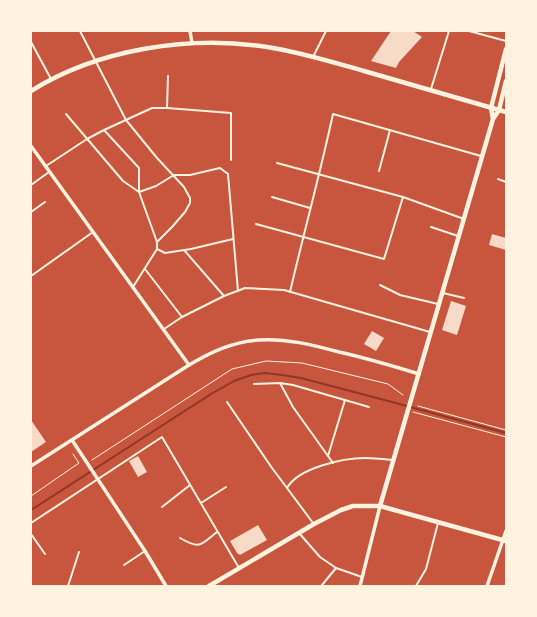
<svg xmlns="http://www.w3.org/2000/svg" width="537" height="617" font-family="'Titillium Web',sans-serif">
<rect width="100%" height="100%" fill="#c8553d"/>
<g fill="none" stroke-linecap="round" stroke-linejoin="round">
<path stroke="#8f3625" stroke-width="2" d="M31 510 211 394 234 381 251 375 265 373 282 375 301 378 392 402 506 433"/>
</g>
<g fill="#f7dbc8">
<path d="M391 31H413L422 37 399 62 396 68 371 61Z"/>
<path d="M492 234 506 238V250L489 245Z"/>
<path d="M451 301 466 306 457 335 442 330Z"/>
<path d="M372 331 384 338 376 351 364 344Z"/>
<path d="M31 420 46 442 31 452Z"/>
<path d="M138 456 147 472 138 477 129 461Z"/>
<path d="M258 525 267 540 240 555 237 553 230 541Z"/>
</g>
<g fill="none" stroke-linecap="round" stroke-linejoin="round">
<g stroke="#fff3e0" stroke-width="1">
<path d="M418 406 506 430"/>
<path d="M413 412 506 437"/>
<path d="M92 460 232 369 266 361 302 363 388 384 403 395"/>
<path d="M31 496 79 463 73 454"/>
</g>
<g stroke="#fff3e0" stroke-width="2">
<path d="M80 31 126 120 157 158 184 187 190 198V203L185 212 172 227 157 242"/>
<path d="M469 31 506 41"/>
<path d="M31 42 51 79"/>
<path d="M313 57 326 31"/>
<path d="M431 89 449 31"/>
<path d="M167 108 168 76"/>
<path d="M66 114 123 181 139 192 157 242V249L133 287"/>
<path d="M104 130 139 168V192L156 186 174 175H190L220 168 228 174 238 291"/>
<path d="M277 163 403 197 464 219"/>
<path d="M46 166 87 139 104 130 152 108H167L231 113V160"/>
<path d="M379 171 390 130"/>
<path d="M498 179 506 182"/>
<path d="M31 185 49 172"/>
<path d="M272 197 310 208"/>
<path d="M31 212 45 202"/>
<path d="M256 224 384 259 403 197"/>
<path d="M431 227 458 236"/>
<path d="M157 249 165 253 191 249 233 239"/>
<path d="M184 250 224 296"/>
<path d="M145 269 182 317"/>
<path d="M31 276 93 232"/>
<path d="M380 285 400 295 438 304"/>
<path d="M290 292C304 232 320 174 333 114L481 156"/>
<path d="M443 293 464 298"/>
<path d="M164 329 182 317 224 296 245 288 284 290 430 332"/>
<path d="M280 383 293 407 328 456"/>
<path d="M254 384 280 383 293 385 369 407"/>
<path d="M227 402 272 468 287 488"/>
<path d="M333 463 328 456 345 400"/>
<path d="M201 503 226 487"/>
<path d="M162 507 190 485"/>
<path d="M31 523 162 437 239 568"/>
<path d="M313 523 287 488C298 468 343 458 365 458 374 458 383 459 393 460"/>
<path d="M299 533 320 557 336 568 362 577"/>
<path d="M31 534 45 554"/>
<path d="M180 538C201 550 200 545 217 532"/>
<path d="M124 565 145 551"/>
<path d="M322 585 336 568"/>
<path d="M68 586 79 552"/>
<path d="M416 586 426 569 438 523"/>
</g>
<g stroke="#fff3e0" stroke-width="3.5">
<path d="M190 31 192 43"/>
<path d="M31 146 189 365"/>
<path d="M72 440 145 551 166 586"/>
<path d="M31 466 189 365C211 352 232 342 258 340 286 338 313 345 339 352 366 358 393 366 419 374"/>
<path d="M360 586 380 506"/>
<path d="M487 586 506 531"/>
</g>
<g stroke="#fff3e0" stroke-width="4.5">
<path d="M31 91C98 49 189 35 267 47 300 52 332 62 364 71 411 85 459 98 506 112"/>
<path d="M493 119 491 108 506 49"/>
<path d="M380 506 493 119 499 110 506 81"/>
<path d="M209 586 314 524 341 510 353 506H380L506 541"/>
</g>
</g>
<rect width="537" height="617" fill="none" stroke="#fff3e0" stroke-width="64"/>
</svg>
